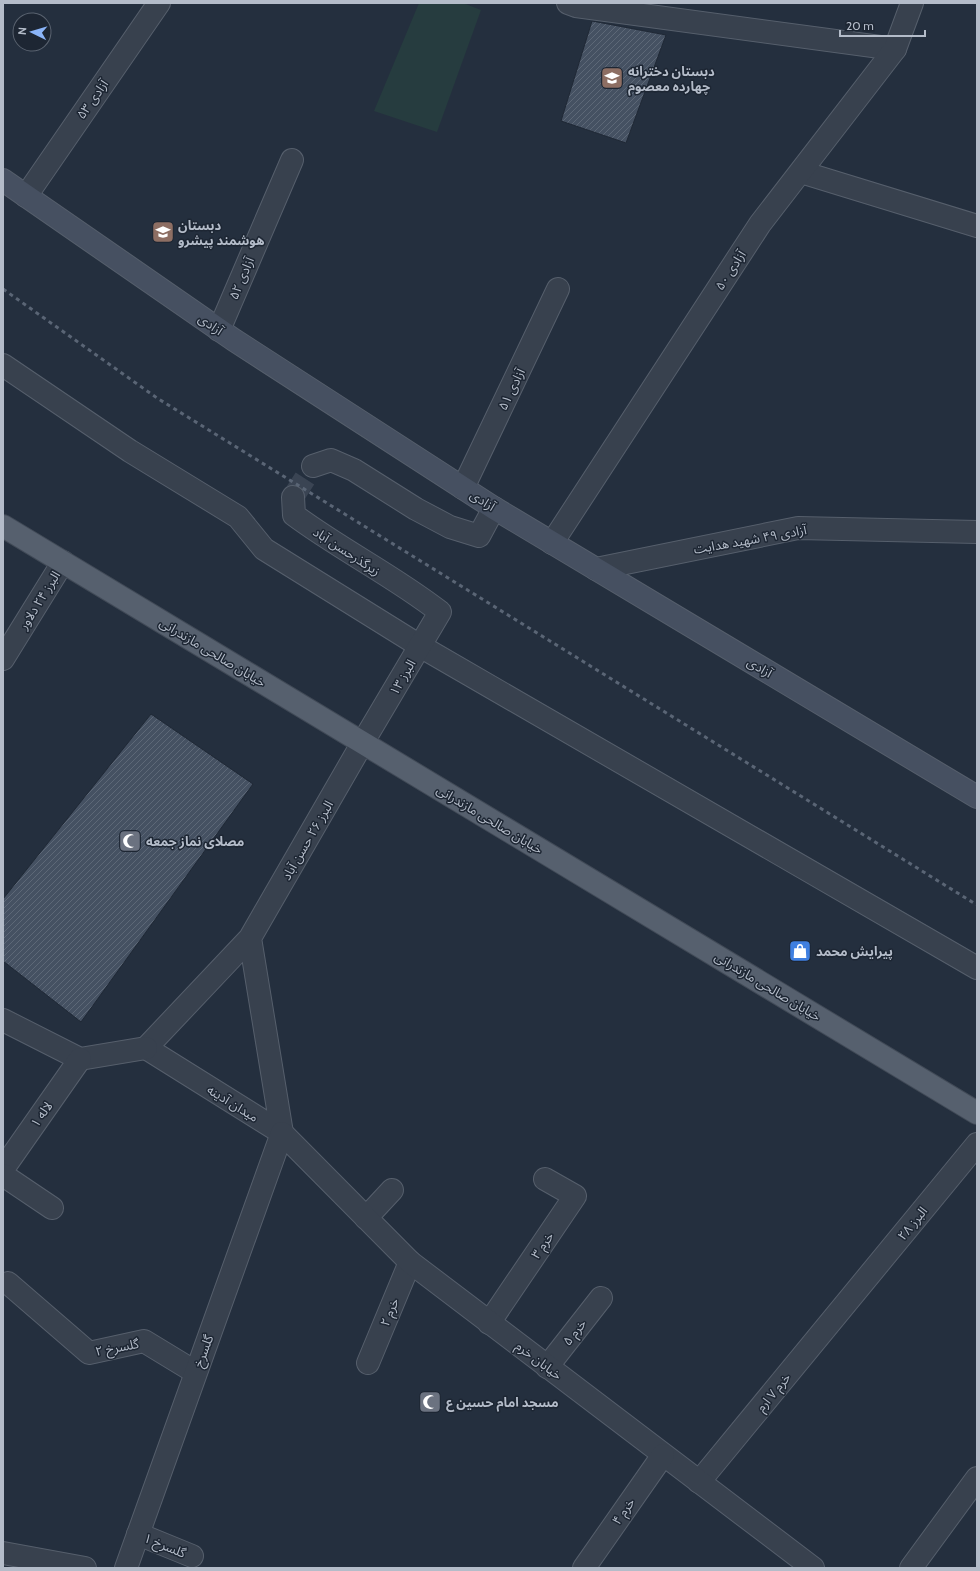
<svg xmlns="http://www.w3.org/2000/svg" width="980" height="1571" font-family="Cabin,'Noto Sans Arabic',sans-serif">
<defs>
<pattern id="building-hatch" width="6" height="6" patternUnits="userSpaceOnUse"><rect width="6" height="6" fill="#455162"/><path d="M-1 1l2-2M0 6l6-6M5 7l2-2" fill="none" stroke="#5d6877"/></pattern>
</defs>
<rect width="100%" height="100%" fill="#242f3e"/>
<path fill="#263c3f" d="M419 3H463L481 10 437 132 374 111Z"/>
<g fill="url(#building-hatch)" stroke="#1f2835">
<path d="M592 21 666 35 626 143 561 121Z"/>
<path d="M151 714 253 784 81 1022 3 961V899Z"/>
</g>
<g fill="none" stroke-linecap="round" stroke-linejoin="round">
<path stroke="#3a4453" stroke-width="22" stroke-dasharray="22 11" stroke-linecap="butt" d="M293 497 313 466"/>
<g stroke="#565f6c" stroke-width="24">
<g id="street">
<path d="M568 3 576 6 895 49"/>
<path d="M801 172 977 226"/>
<path d="M26 196 159 3"/>
<path d="M219 330 292 160"/>
<path d="M3 365 130 451 238 517 264 549 420 646 977 968"/>
<path d="M313 466 331 460 354 470 416 509 450 527 479 536 494 508"/>
<path d="M463 488 558 289"/>
<path d="M552 543 760 224 895 49 912 3"/>
<path d="M596 569 798 528 977 532"/>
<path d="M3 659 63 562"/>
<path d="M250 938 282 1133 146 1048 250 938 363 742 440 612C394 576 341 550 294 515L293 497"/>
<path d="M3 1020 80 1059 146 1048"/>
<path d="M3 1169 80 1059"/>
<path d="M3 1175 52 1208"/>
<path d="M366 1218 392 1190"/>
<path d="M8 1283 89 1353 144 1341 195 1372"/>
<path d="M489 1323 575 1196 545 1179"/>
<path d="M368 1363 410 1262"/>
<path d="M547 1367 601 1298"/>
<path d="M699 1482 977 1144"/>
<path d="M138 1534 192 1556"/>
<path d="M3 1553 85 1568"/>
<path d="M126 1568 282 1133 410 1262 813 1568"/>
<path d="M584 1568 663 1455"/>
<path d="M911 1568 977 1478"/>
</g>
</g>
<g stroke="#565f6c" stroke-width="24">
<path id="secondary" d="M3 180 234 340 494 508 977 797"/>
</g>
<g stroke="#414a57" stroke-width="24">
<path id="primary" d="M3 526 977 1113"/>
</g>
<use href="#street" stroke="#38414e" stroke-width="22"/>
<use href="#secondary" stroke="#465061" stroke-width="22"/>
<use href="#primary" stroke="#56606e" stroke-width="22"/>
<path stroke="#5a6575" stroke-width="3" stroke-dasharray="4 4" stroke-linecap="butt" d="M3 289 157 398 977 905"/>
</g>
<defs>
<g id="school-square" transform="scale(1.15)"><rect x="-9" y="-9" width="18" height="18" rx="4" fill="#8d6e63" stroke="#1d2633"/><path d="M0-5L7-2L0 1L-7-2ZM-4 1L0 2.5L4 1V4Q0 6-4 4Z" fill="#fff"/></g>
<g id="mosque-square" transform="scale(1.15)"><rect x="-9" y="-9" width="18" height="18" rx="4" fill="#6b7280" stroke="#1d2633"/><path d="M3.5-4.9A6 6 0 1 0 3.5 4.9A5 5 0 1 1 3.5-4.9Z" fill="#fff"/></g>
<g id="shop-square" transform="scale(1.15)"><rect x="-9" y="-9" width="18" height="18" rx="4" fill="#3f7fe0" stroke="#1d2633"/><path d="M-5-2.5h2.3a2.7 3.5 0 0 1 5.4 0H5L5.5 6h-11ZM-1.5-2.5h3a1.5 2.3 0 0 0-3 0Z" fill="#fff"/></g>
</defs>
<g fill-rule="evenodd">
<use href="#school-square" x="612" y="78"/>
<use href="#school-square" x="163" y="232"/>
<use href="#mosque-square" x="130" y="841"/>
<use href="#shop-square" x="800" y="951"/>
<use href="#mosque-square" x="430" y="1402"/>
</g>
<g text-anchor="middle" stroke-width="3" stroke-linejoin="round" paint-order="stroke">
<g font-size="13" font-weight="bold" fill="#b4bcc9" stroke="#1d2633" text-anchor="start">
<text x="628" y="76">دبستان دخترانه<tspan x="628" dy="15">چهارده معصوم</tspan></text>
<text x="178" y="230">دبستان<tspan x="178" dy="15">هوشمند پیشرو</tspan></text>
<text x="146" y="846">مصلای نماز جمعه</text>
<text x="816" y="956">پیرایش محمد</text>
<text x="446" y="1407">مسجد امام حسین ع</text>
</g>
<g font-size="13" fill="#b4bcc9" stroke="#1d2633">
<text transform="translate(92 99) rotate(-55)" y="5">آزادی ۵۳</text>
<text transform="translate(730 270) rotate(-57)" y="5">آزادی ۵۰</text>
<text transform="translate(241 278) rotate(-67)" y="5">آزادی ۵۲</text>
<text transform="translate(211 324) rotate(35)" y="5">آزادی</text>
<text transform="translate(511 389) rotate(-64)" y="5">آزادی ۵۱</text>
<text transform="translate(483 500) rotate(33)" y="5">آزادی</text>
<text transform="translate(750 539) rotate(-10)" y="5">آزادی ۴۹ شهید هدایت</text>
<text transform="translate(347 551) rotate(33)" y="5">زیرگذرحسن آباد</text>
<text transform="translate(39 600) rotate(-58)" y="5">البرز ۲۴ دلاور</text>
<text transform="translate(213 652) rotate(31)" y="5">خیابان صالحی مازندرانی</text>
<text transform="translate(760 667) rotate(31)" y="5">آزادی</text>
<text transform="translate(402 677) rotate(-60)" y="5">البرز ۱۳</text>
<text transform="translate(490 819) rotate(31)" y="5">خیابان صالحی مازندرانی</text>
<text transform="translate(307 840) rotate(-60)" y="5">البرز ۲۶ حسن آباد</text>
<text transform="translate(768 986) rotate(31)" y="5">خیابان صالحی مازندرانی</text>
<text transform="translate(233 1103) rotate(32)" y="5">میدان آدینه</text>
<text transform="translate(41 1114) rotate(-55)" y="5">لاله ۱</text>
<text transform="translate(912 1223) rotate(-51)" y="5">البرز ۲۸</text>
<text transform="translate(542 1245) rotate(-56)" y="5">خرم ۳</text>
<text transform="translate(389 1312) rotate(-68)" y="5">خرم ۲</text>
<text transform="translate(574 1332) rotate(-52)" y="5">خرم ۵</text>
<text transform="translate(117 1347) rotate(-11)" y="5">گلسرخ ۲</text>
<text transform="translate(203 1351) rotate(-70)" y="5">گلسرخ</text>
<text transform="translate(539 1360) rotate(37)" y="5">خیابان خرم</text>
<text transform="translate(773 1392) rotate(-51)" y="5">خرم ۷ ارم</text>
<text transform="translate(623 1511) rotate(-55)" y="5">خرم ۴</text>
<text transform="translate(165 1545) rotate(22)" y="5">گلسرخ ۱</text>
</g>
</g>
<rect width="980" height="1571" fill="none" stroke="#b4bcc9" stroke-width="8"/>
<g transform="translate(32 32) rotate(275)"><circle r="19" fill="#1d2633" stroke="#59626f"/>
<path d="M0-3L7 15L0 10L-7 15Z" fill="#8ab4f8"/>
<text y="-6" font-size="11" font-weight="bold" text-anchor="middle" fill="#b4bcc9">N</text>
</g>
<path d="M840 30v6h85v-6" fill="none" stroke="#b4bcc9" stroke-width="2"/>
<text x="846" y="30" font-size="12" fill="#b4bcc9" stroke="#1d2633" stroke-width="3" paint-order="stroke">20 m</text>
</svg>
